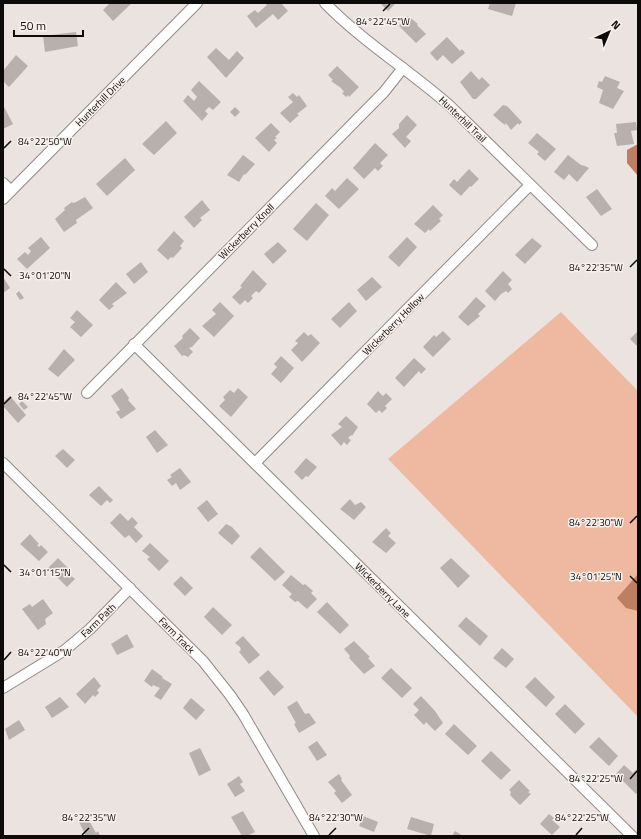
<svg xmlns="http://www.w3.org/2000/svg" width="641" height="839" font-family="'Titillium Web',sans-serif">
<rect width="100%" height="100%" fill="#ebe3e0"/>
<path fill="#efb9a1" d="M561 312 638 391V717L388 459Z"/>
<g fill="#be7e61">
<path d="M638 144V176L627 163V150Z"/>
<path d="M638 574V611L626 608 617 598Z"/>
</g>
<g fill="#b7b0ac">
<path d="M110 3H132L113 21 103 10Z"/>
<path d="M265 3H281L288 11 278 20 273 14 256 28 247 16 255 10 258 13 267 5Z"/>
<path d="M380 3H396L388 11Z"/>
<path d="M490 3H516L512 16 488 9Z"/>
<path d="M408 16 418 24 417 25 426 34 416 43 399 26Z"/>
<path d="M76 32 78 46 45 52 43 36Z"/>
<path d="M447 37 460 51 462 49 465 53 452 64 443 55 437 61 430 53Z"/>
<path d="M216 48 229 60 237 51 244 58 226 78 207 57Z"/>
<path d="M16 55 28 66 9 87 3 81V71Z"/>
<path d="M337 66 359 87 349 97 348 95 346 97 342 93 344 92 341 88 331 81 333 80 328 75Z"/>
<path d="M471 71 479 80 482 77 490 85 476 99H473L460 82Z"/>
<path d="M605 76 620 82 617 88 624 91 613 109 599 103 603 90 597 87 599 81 602 82Z"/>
<path d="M199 81 221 102 213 110 209 107 205 111 208 114 202 121 183 101 188 95 194 101 197 97 191 90Z"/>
<path d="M293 93 297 97 299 95 307 106 297 114 299 115 290 123 280 113 293 102 288 97Z"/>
<path d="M3 105 13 124 3 129Z"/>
<path d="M503 105 507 106 522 122 519 125 518 123 511 130 506 123 505 125 501 122 493 115Z"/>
<path d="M235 107 240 112 235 117 230 112Z"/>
<path d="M407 115 417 125 406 137 411 141 405 148 392 134 399 128V124Z"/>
<path d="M166 121 177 133 154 155 142 144Z"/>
<path d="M636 122 637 130 631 131 634 144 617 146 614 133H617L616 124Z"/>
<path d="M271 123 280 132 275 137 277 138 274 140 277 143 269 152 255 138Z"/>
<path d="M537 133 556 149 545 161 537 154 539 152 528 143Z"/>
<path d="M375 143 388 155 380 163 383 166 378 171 375 168 364 179 353 168Z"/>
<path d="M243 155 255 164 245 175 244 174 239 182 227 175Z"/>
<path d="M568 155 581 165 585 166 589 168 577 182 569 174 564 180 554 172Z"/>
<path d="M125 158 135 170 107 196 96 184Z"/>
<path d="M469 169 479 179 471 187 470 186 461 196 449 185 454 179 457 182Z"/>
<path d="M347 178 359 189 339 209 325 196 332 188 335 191Z"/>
<path d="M597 189 612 209 601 216 586 197Z"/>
<path d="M85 197 93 208 76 220 77 223 64 232 55 219 65 210 64 208 72 202 73 203 76 202Z"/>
<path d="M202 200 210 210 200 218 202 220 194 228 184 217Z"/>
<path d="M316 203 329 215 307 241 293 229Z"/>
<path d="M433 205 443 215 439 219 441 221 430 231 429 229 425 233 414 224Z"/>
<path d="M174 231 184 241 180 246 182 248 173 258 171 257 168 260 157 250Z"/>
<path d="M41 237 50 248 27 269 17 259 25 252 28 255 31 251 28 248Z"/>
<path d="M407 237 417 247 399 267 388 257Z"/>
<path d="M532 238 542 246 525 264 515 255Z"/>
<path d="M278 242 287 251 273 264 264 254Z"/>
<path d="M141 262 148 272 134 284 126 274Z"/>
<path d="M253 270 267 284 259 293 256 291 251 296 253 298 248 303 245 300 240 305 232 297 242 287 240 286Z"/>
<path d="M503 271 512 280 508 284 512 289 508 293 506 291 501 294 495 301 485 291Z"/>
<path d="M3 277 10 288 3 293Z"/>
<path d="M372 277 382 287 366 301 357 290Z"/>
<path d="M116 282 127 293 112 304 114 306 109 310 99 300Z"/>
<path d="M19 291 24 298 20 300 16 294Z"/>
<path d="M476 297 486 306 478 314 480 316 468 326 458 317Z"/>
<path d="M220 302 234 316 214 337 202 326 216 314 212 310Z"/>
<path d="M349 302 357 311 340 328 331 319Z"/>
<path d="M77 310 93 325 81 337 70 327 75 322 70 318Z"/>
<path d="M190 328 200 338 192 347 189 348 193 352 188 357 184 355 182 356 174 346 183 338 182 336Z"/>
<path d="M443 331 451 339 433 357 423 347 434 335 436 337Z"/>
<path d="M638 331V347L630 339Z"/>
<path d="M304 332 308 336 311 334 320 343 302 362 291 350 298 343 295 341Z"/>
<path d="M64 349 75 360 58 377 48 369Z"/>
<path d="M281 356 294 368 281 383 271 374 277 367 274 364Z"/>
<path d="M414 358 426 369 421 374 419 371 404 387 395 378Z"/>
<path d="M122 388 129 398 128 400 136 409 121 419 116 412 120 410 111 396Z"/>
<path d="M238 388 248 397 231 417 219 406 225 400 223 397 230 390 234 393Z"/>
<path d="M378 391 383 396 386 393 392 399 385 406 387 408 382 413 379 410 376 413 367 404Z"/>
<path d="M10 396 26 415 18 423 3 406V402Z"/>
<path d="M22 401 28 407 24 410 19 404Z"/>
<path d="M346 416 358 427 352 436 351 435 348 438 351 440 347 445 344 442 341 446 331 435 342 427 338 424Z"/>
<path d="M155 430 168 445 157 453 146 437Z"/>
<path d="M63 449 75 460 67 468 55 456Z"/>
<path d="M306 458 317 467 308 477 306 476 302 480 294 472Z"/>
<path d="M180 468 191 482 180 490 176 483 172 486 167 480 172 477 170 475Z"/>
<path d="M99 486 113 500 110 503 107 500 101 506 89 495Z"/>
<path d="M350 499 355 505 361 502 366 507 354 520 340 509Z"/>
<path d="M207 500 218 514 208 522 197 508Z"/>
<path d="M120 513 128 521 132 517 138 523 134 527 143 536 136 543 129 535 125 538 110 523Z"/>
<path d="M226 524 232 527 240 536 232 545 218 533Z"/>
<path d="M386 528 391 533 388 536 396 543 386 553 372 542Z"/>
<path d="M30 534 39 544 37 545 39 547 41 545 48 552 39 561 20 544Z"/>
<path d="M150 543 169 561 159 571 147 559 150 557 142 551Z"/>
<path d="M260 547 285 572 275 581 250 557Z"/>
<path d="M58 558 70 570 68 573 75 579 67 587 48 568Z"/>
<path d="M451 558 470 576 458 588 440 568Z"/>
<path d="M291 575 303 585 305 584 313 591 311 593 317 599 307 609 298 601 295 602 289 597 292 594 282 585Z"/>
<path d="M181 576 193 588 185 596 173 584Z"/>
<path d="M43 599 53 613 45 619 46 624 38 630 22 609 30 604 32 607Z"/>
<path d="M327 602 349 625 340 634 317 612Z"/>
<path d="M213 607 232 625 222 635 204 617Z"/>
<path d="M466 617 488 636 480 646 458 626Z"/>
<path d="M127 634 134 647 117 655 111 644Z"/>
<path d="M243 636 260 655 249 664 239 652 241 650 240 647 235 643Z"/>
<path d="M354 641 370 657 368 658 375 666 364 674 349 658 350 656 344 649Z"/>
<path d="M502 648 514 659 506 668 493 658Z"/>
<path d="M391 668 412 688 402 698 381 678Z"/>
<path d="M152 669 163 677 162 678 172 684 161 700 154 696 160 688 153 685 152 687 144 681Z"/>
<path d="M268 670 284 687 274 696 259 678Z"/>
<path d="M94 677 101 686 97 690 99 693 95 697 93 695 85 704 76 694Z"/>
<path d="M535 677 555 697 546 707 525 687Z"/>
<path d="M421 696 435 711 443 723 435 731 426 722 424 725 414 715 419 710 413 704Z"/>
<path d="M60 697 69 707 52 718 45 707Z"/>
<path d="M191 698 205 710 196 720 183 708Z"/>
<path d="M297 701 305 714 309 713 316 723 299 733 294 724 296 723 287 707Z"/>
<path d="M565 704 585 724 575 734 555 714Z"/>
<path d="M19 720 25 730 9 740 5 729Z"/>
<path d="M454 724 477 746 468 755 445 734Z"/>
<path d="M599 737 618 756 609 766 589 747Z"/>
<path d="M317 741 327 755 317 761 308 747Z"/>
<path d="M200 748 211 770 199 776 189 753Z"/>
<path d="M491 751 511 770 501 780 481 761Z"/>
<path d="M624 765 633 773 637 769 638 770V792L636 794 616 774Z"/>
<path d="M339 774 342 779 341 780 352 795 342 803 334 793 336 791 328 782Z"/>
<path d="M239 776 243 782 240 784 245 791 235 797 227 784Z"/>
<path d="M519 780 530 791 528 792 531 794 520 805 510 795 511 792 509 790Z"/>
<path d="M243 811 255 832 247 836H242L231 817Z"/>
<path d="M549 814 554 818 552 820 560 827 552 835 540 824Z"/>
<path d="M86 815 96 833 98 831 100 836H86L78 820Z"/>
<path d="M363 816 378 822 374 832 359 826Z"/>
<path d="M411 817 434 824 431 836 407 829Z"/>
<path d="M455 831 463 836H452Z"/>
</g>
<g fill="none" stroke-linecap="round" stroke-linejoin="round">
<g stroke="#918a87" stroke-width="12">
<g id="minor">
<path d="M325 3C363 42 409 70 450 106L592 245"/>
<path d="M3 183 11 191"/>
<path d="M3 199 197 3"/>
<path d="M134 344 632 836"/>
<path d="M87 393 384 92 403 68"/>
<path d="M3 463 203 661 230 695 243 714 314 836"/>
<path d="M255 463 530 185"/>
<path d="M3 688 65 650 90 629 130 588"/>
</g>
</g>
<use href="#minor" stroke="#fff" stroke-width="10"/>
</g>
<path fill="none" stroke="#0d0b0a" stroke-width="1.5" d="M383 11 390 4M4 148 11 141M630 267 637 260M4 269 11 276M4 404 11 397M630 523 637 516M4 565 11 572M630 576 637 583M4 660 11 652M630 779 637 771M82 835 89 828M329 835 336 828M576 835 582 828"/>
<g text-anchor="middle" stroke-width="3" stroke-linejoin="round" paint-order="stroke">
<g font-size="10" fill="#0d0b0a" stroke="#f9f1ed">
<text transform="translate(100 101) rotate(-45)" y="4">Hunterhill Drive</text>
<text transform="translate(463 119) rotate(44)" y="4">Hunterhill Trail</text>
<text transform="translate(246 231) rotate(-45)" y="4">Wickerberry Knoll</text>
<text transform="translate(393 324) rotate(-45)" y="4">Wickerberry Hollow</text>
<text transform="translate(383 590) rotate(45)" y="4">Wickerberry Lane</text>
<text transform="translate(98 620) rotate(-44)" y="4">Farm Path</text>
<text transform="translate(177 635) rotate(45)" y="4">Farm Track</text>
</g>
</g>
<g font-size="10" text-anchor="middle" fill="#0d0b0a" stroke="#f9f1ed" stroke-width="3" stroke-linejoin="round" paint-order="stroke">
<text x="383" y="25">84°22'45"W</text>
<text x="45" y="145">84°22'50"W</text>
<text x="596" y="271">84°22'35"W</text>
<text x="45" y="279">34°01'20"N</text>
<text x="45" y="400">84°22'45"W</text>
<text x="596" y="526">84°22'30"W</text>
<text x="45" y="576">34°01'15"N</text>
<text x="596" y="580">34°01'25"N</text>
<text x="45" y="656">84°22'40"W</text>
<text x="596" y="782">84°22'25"W</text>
<text x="89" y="821">84°22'35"W</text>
<text x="336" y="821">84°22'30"W</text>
<text x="582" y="821">84°22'25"W</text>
</g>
<rect width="641" height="839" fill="none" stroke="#0d0b0a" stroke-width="8"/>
<g transform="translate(609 32) rotate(44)" stroke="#f9f1ed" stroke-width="3" paint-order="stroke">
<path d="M0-3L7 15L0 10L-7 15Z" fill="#0d0b0a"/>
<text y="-6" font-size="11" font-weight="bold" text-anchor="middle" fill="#0d0b0a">N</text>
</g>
<path d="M14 30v6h69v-6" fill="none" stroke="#0d0b0a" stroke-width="2"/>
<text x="20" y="30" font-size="12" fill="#0d0b0a" stroke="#f9f1ed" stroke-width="3" paint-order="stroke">50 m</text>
</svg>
